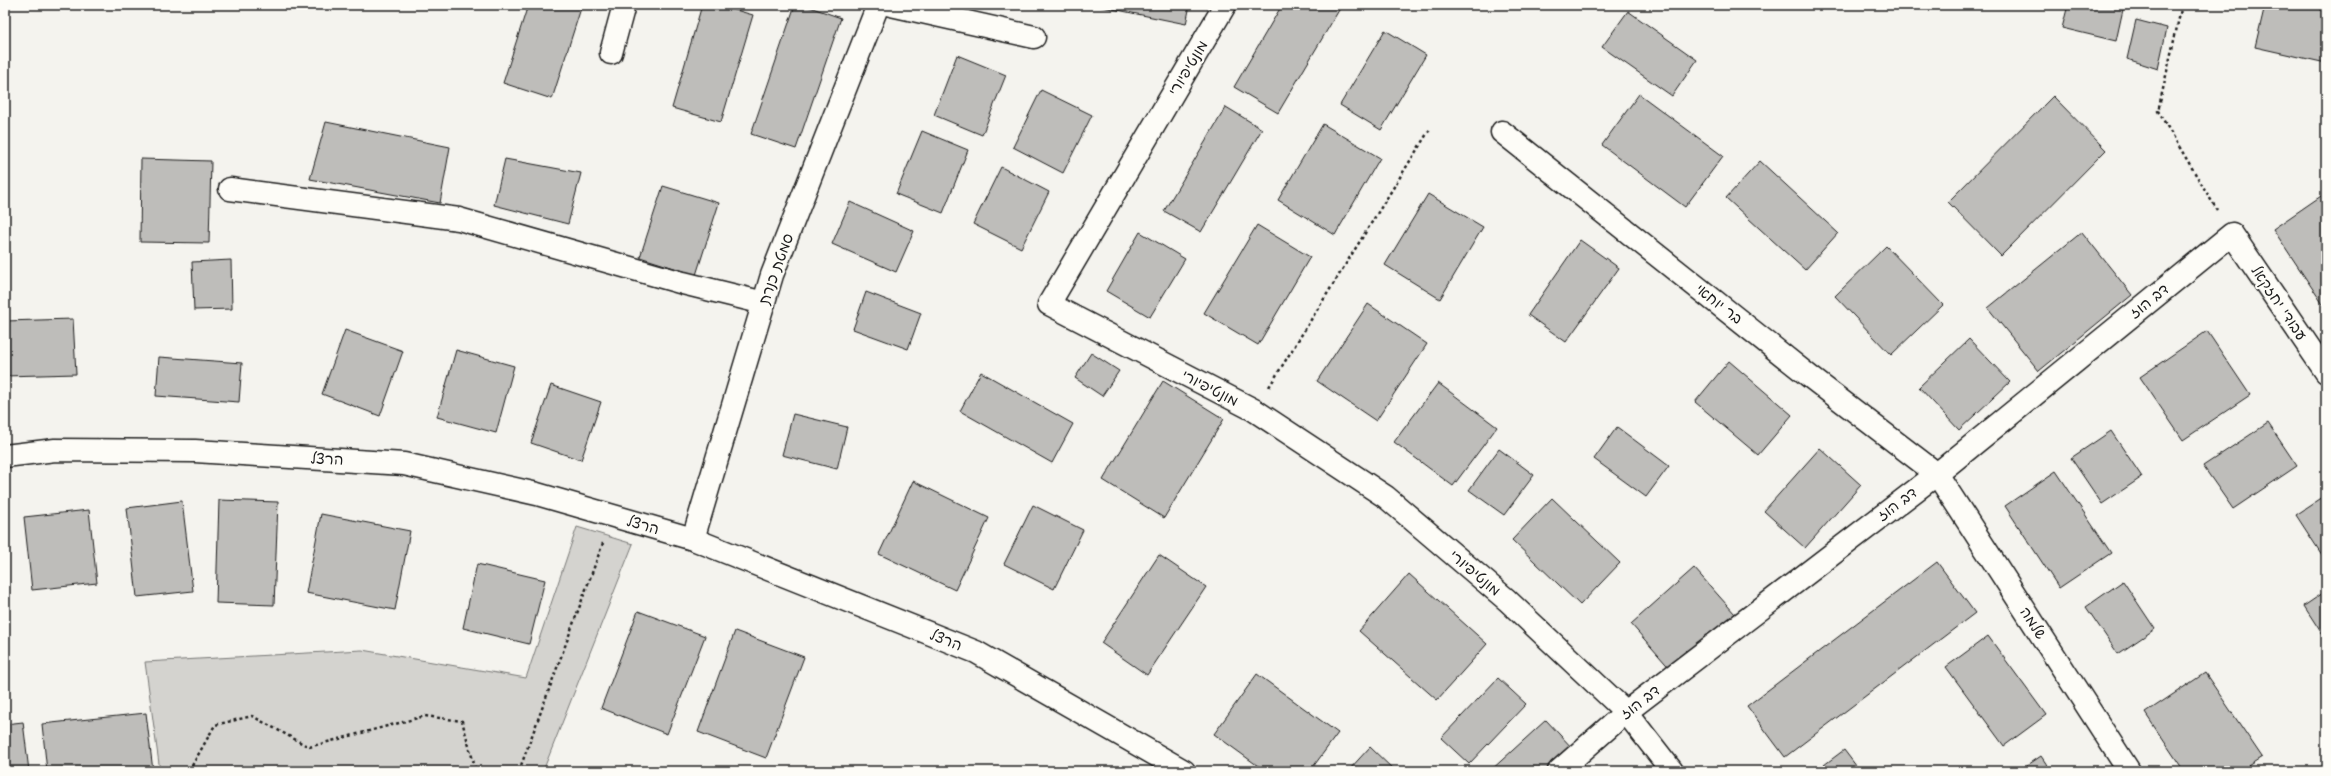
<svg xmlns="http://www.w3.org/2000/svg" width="2331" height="776" font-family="'Shantell Sans','Playpen Sans Hebrew',sans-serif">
<rect width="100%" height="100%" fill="#f4f3ee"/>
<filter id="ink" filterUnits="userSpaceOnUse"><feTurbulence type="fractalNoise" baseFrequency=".025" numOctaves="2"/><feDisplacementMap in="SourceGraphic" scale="8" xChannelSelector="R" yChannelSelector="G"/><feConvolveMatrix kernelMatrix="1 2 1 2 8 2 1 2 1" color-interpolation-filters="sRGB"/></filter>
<g filter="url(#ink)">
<path fill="#d4d3cf" stroke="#787876" d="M577 527 633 544 543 771H160L145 662 362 650 526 678Z"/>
<g fill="#bebdba" stroke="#1c1c1c">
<path d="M528 5H582L552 99 503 83Z"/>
<path d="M702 5H718L753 15 721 122 672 108Z"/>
<path d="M795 5H804L841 18 796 149 751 134Z"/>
<path d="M1093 5H1190L1186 24Z"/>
<path d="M1282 5H1342L1278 113 1234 87Z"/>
<path d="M2068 5H2124L2116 41 2062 28Z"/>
<path d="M2265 5H2326V63L2255 47Z"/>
<path d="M1628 11 1697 60 1672 96 1602 47Z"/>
<path d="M2136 20 2167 28 2158 69 2127 59Z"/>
<path d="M1385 30 1426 55 1381 130 1340 105Z"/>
<path d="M957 55 1006 75 982 135 934 115Z"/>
<path d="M1041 90 1092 115 1063 173 1013 147Z"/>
<path d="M1639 94 1723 156 1685 207 1602 145Z"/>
<path d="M2053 96 2106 150 2001 256 1948 202Z"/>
<path d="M1226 107 1262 129 1201 232 1164 211Z"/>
<path d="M326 122 450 147 440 203 310 179Z"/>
<path d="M1323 124 1380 158 1335 235 1278 200Z"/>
<path d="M922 131 968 150 943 213 896 194Z"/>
<path d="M141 159 211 161 209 243 140 242Z"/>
<path d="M505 159 581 173 568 224 494 205Z"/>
<path d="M1760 161 1838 233 1805 270 1726 198Z"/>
<path d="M1001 167 1049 192 1021 248 973 224Z"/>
<path d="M663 186 719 203 696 275 640 257Z"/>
<path d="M1428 194 1483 227 1440 299 1385 265Z"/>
<path d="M2324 194 2326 305 2324 306 2273 229Z"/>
<path d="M850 202 914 231 896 272 832 244Z"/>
<path d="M1257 225 1310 257 1258 345 1204 313Z"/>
<path d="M1140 232 1185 259 1150 317 1106 291Z"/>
<path d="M2082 232 2132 295 2039 371 1988 308Z"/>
<path d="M1580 240 1619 268 1566 342 1528 315Z"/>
<path d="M1886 246 1943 305 1891 355 1835 296Z"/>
<path d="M231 260 232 309 194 310 192 262Z"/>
<path d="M866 292 921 313 908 349 853 329Z"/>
<path d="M1368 304 1427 344 1376 421 1317 381Z"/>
<path d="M73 319 76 374 5 376V321Z"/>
<path d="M345 330 403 351 380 416 322 394Z"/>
<path d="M2207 331 2250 395 2183 440 2140 377Z"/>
<path d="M1969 339 2010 382 1959 430 1919 387Z"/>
<path d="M456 350 514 366 496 433 437 417Z"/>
<path d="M1091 353 1119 371 1102 396 1075 378Z"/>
<path d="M159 357 242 363 239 402 156 396Z"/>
<path d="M1729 361 1792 415 1758 455 1695 402Z"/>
<path d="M981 372 1073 424 1052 463 960 411Z"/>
<path d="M1163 381 1224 419 1164 518 1103 480Z"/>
<path d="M1438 383 1497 427 1453 486 1394 442Z"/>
<path d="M551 385 601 402 581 460 531 443Z"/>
<path d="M793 414 847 427 837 469 782 455Z"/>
<path d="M2268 423 2297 466 2233 509 2203 466Z"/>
<path d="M1617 427 1669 466 1646 497 1594 459Z"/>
<path d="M2111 431 2142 477 2102 504 2071 458Z"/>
<path d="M1820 448 1861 485 1805 548 1764 511Z"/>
<path d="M1499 449 1534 475 1504 515 1469 490Z"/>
<path d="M2056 471 2111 553 2059 588 2005 506Z"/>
<path d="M913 481 989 518 955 590 879 554Z"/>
<path d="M2326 495V561L2296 515Z"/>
<path d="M1552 498 1620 563 1580 605 1512 540Z"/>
<path d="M219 500 278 502 274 605 216 603Z"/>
<path d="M182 501 193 591 137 597 127 508Z"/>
<path d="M1033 505 1083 530 1054 589 1004 564Z"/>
<path d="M89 510 97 583 32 590 24 517Z"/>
<path d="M321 514 410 531 395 610 306 593Z"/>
<path d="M1159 555 1206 587 1147 675 1101 643Z"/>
<path d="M1937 562 1975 613 1785 757 1747 706Z"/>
<path d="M477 564 545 580 529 644 463 628Z"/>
<path d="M1694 568 1735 614 1672 671 1631 624Z"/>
<path d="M1409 574 1487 644 1437 700 1359 631Z"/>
<path d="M2123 581 2155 629 2118 654 2086 607Z"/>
<path d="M2326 591V640L2304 606Z"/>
<path d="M638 611 705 636 667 734 601 708Z"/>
<path d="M735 631 804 657 766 758 698 732Z"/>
<path d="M1988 636 2046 715 2004 746 1946 667Z"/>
<path d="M2205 673 2262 757 2240 771H2184L2145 713Z"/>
<path d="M1257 674 1338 733 1310 771H1265L1214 734Z"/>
<path d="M1498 678 1526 704 1469 764 1441 738Z"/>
<path d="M146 713 153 771H47L42 724Z"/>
<path d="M1546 720 1574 750 1552 771H1490Z"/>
<path d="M23 722 29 771H5V724Z"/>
<path d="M1370 747 1395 771H1348Z"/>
<path d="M1844 750 1860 771H1816Z"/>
<path d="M2041 756 2051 771H2019Z"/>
</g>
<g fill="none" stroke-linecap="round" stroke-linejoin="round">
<g stroke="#1c1c1c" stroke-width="25">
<g id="minor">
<path d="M891 5 1034 37"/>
<path d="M1225 5 1049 304 1254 410 1386 497 1507 600 1626 712 1672 771"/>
<path d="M611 53 624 5"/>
<path d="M1502 132 1809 376 1937 474 2129 771"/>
<path d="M230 189 459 219 683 283 764 303"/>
<path d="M5 456 55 450 195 451 404 464 537 494 693 539 976 652 1184 771"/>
<path d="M693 539 772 275 878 5"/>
<path d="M1559 771 1626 712 1937 474 2232 234 2326 372"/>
</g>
</g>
<g stroke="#1c1c1c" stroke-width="2.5" stroke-dasharray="3 3" stroke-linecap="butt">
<path d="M2182 5 2158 111 2217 210"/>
<path d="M1269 387 1430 129"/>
<path d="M189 771 215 725 252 716 309 747 425 716 462 721 476 771"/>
<path d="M519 771 603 543"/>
</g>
<use href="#minor" stroke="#fdfcf7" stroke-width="22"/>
</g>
</g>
<g text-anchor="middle" stroke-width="4" stroke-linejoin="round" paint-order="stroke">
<g font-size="15" fill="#1c1c1c" stroke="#fdfcf7">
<text transform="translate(1188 68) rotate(-59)" y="5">מונטיפיורי</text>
<text transform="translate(776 269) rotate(-70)" y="5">סמטת כנרת</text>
<text transform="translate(2149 301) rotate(-39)" y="5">דב הוז</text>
<text transform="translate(2279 303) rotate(56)" y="5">עבודי יחזקאל</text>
<text transform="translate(1719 304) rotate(38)" y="5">בר יוחאי</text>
<text transform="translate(1210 388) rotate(27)" y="5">מונטיפיורי</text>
<text transform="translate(327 459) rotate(3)" y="5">הרצל</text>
<text transform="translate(1897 504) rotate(-37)" y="5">דב הוז</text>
<text transform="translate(643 525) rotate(16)" y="5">הרצל</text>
<text transform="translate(1475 573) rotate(40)" y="5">מונטיפיורי</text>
<text transform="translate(2033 623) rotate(57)" y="5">שלמה</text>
<text transform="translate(946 640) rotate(22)" y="5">הרצל</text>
<text transform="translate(1640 702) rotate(-38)" y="5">דב הוז</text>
</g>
</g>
<rect width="2331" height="776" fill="none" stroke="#fdfcf7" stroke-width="20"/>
<rect x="10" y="10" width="2311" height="756" fill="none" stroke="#1c1c1c" stroke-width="1.5" filter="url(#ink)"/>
</svg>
